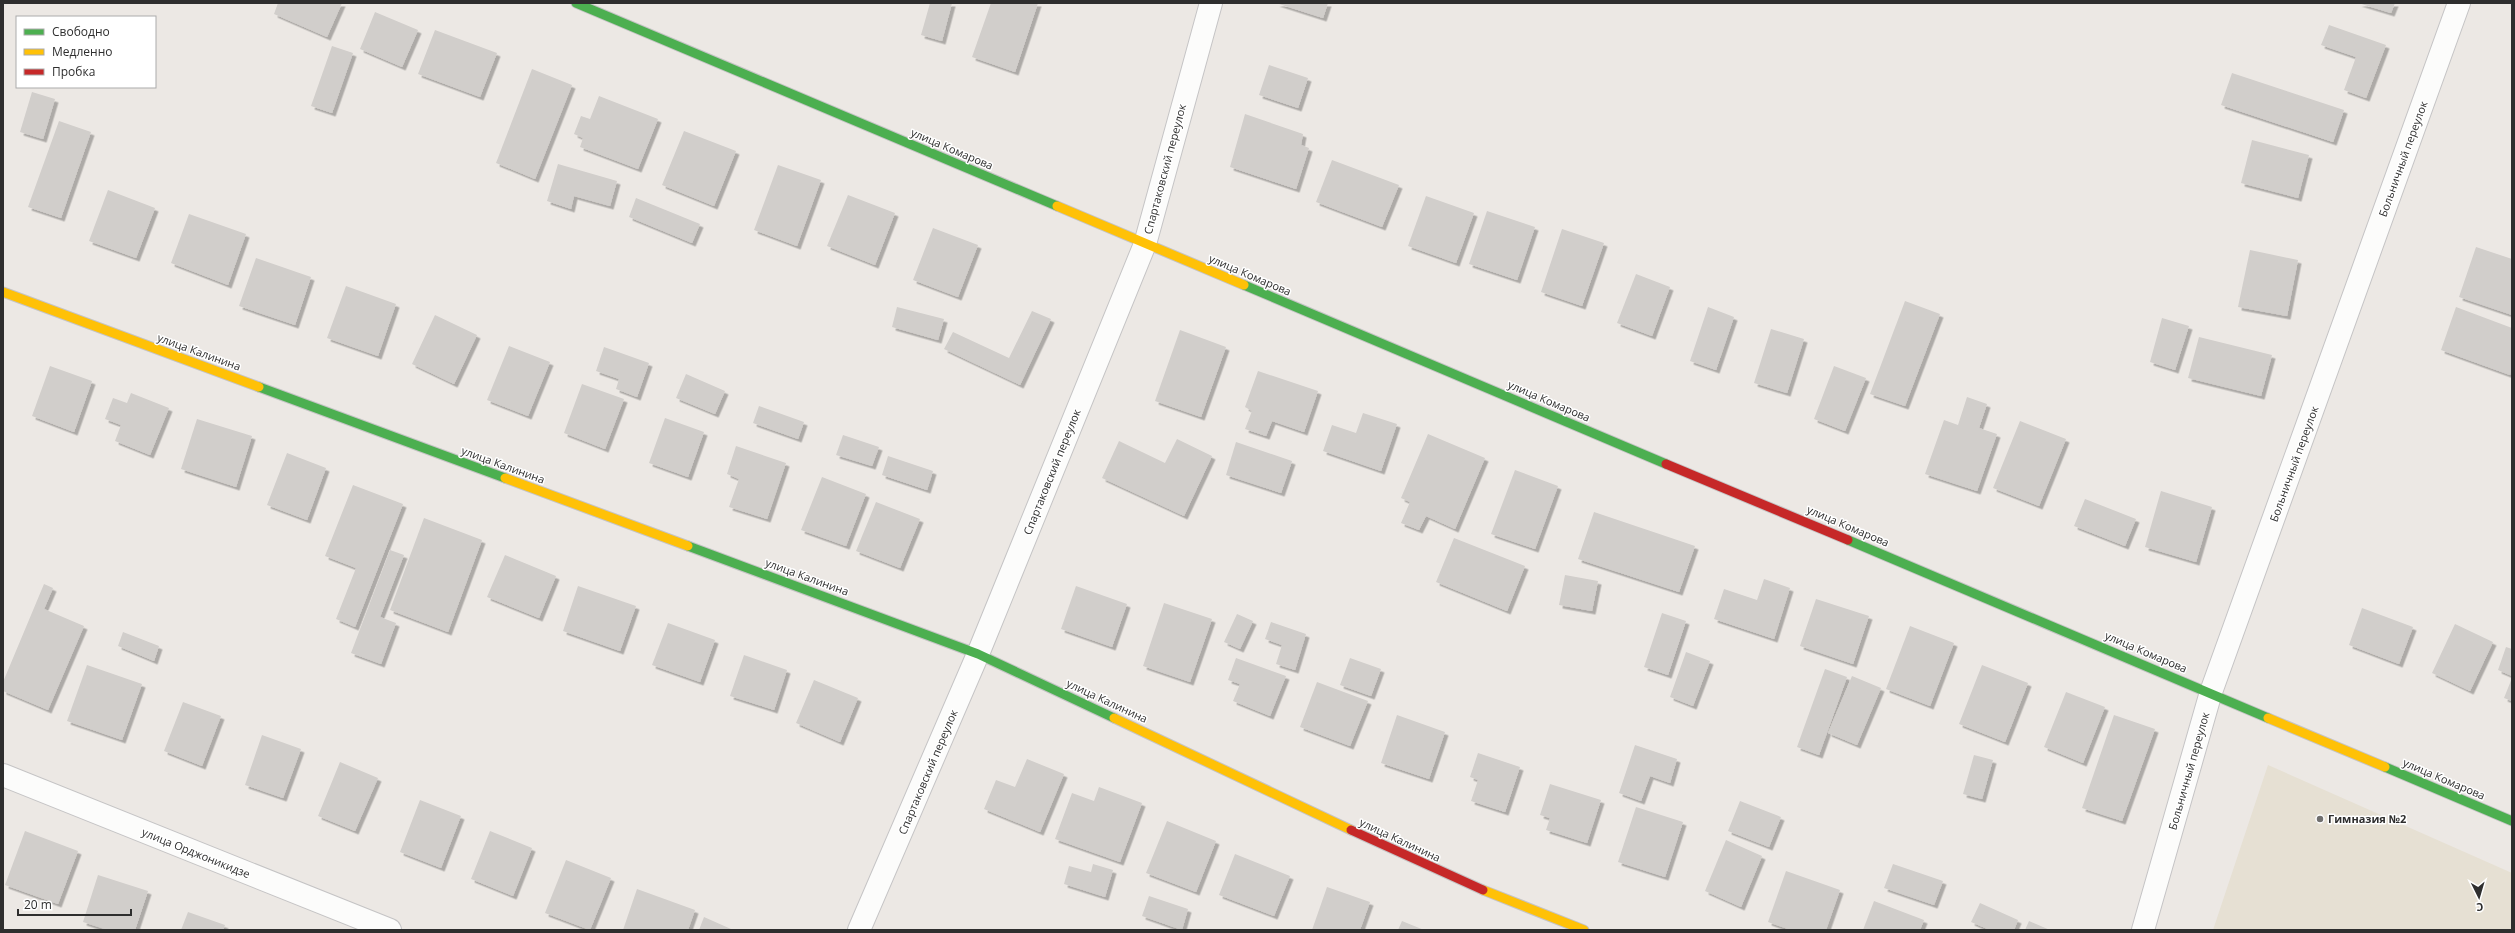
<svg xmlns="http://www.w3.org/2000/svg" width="2515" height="933" font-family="'Open Sans',sans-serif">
<defs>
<filter id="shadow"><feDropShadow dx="3.5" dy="3.5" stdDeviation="0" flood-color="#0004"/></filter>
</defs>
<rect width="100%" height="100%" fill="#ece8e4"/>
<path fill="#e6e0d3" d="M2268 765 2512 873V930H2213Z"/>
<g fill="#d1cecb" filter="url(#shadow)">
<path d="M278 3H342L327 37 274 14Z"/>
<path d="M930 3H952L942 41 921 35Z"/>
<path d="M991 3H1038L1015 72 972 57Z"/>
<path d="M1276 3H1328L1323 18Z"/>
<path d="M2358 3H2395L2391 13Z"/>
<path d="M375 12 418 30 402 67 360 49Z"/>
<path d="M2329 25 2386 45 2366 98 2344 90 2356 57 2321 45Z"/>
<path d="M435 30 497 53 480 97 418 74Z"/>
<path d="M332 46 353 53 332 113 311 106Z"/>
<path d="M1269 65 1308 78 1298 108 1259 95Z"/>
<path d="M532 69 572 85 535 179 496 163Z"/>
<path d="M2232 73 2344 110 2333 142 2221 105Z"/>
<path d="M32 92 55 99 43 139 20 132Z"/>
<path d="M599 96 658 119 638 169 580 147 583 138 574 134 581 116 590 119Z"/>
<path d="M1245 114 1303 134 1301 145 1309 148 1296 189 1230 167Z"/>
<path d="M59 121 91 132 61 218 28 207Z"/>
<path d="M684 131 736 151 714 206 662 185Z"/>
<path d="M2252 140 2309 155 2298 198 2241 183Z"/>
<path d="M1332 160 1399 185 1382 227 1316 202Z"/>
<path d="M558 164 617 181 610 206 574 196 571 209 547 201Z"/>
<path d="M778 165 821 180 797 246 754 230Z"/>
<path d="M108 190 155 208 136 258 89 241Z"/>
<path d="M848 195 895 213 875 265 827 246Z"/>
<path d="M1426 196 1474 213 1456 263 1408 246Z"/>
<path d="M636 198 700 224 692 243 629 217Z"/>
<path d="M1487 211 1535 227 1517 280 1469 264Z"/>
<path d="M189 214 246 234 228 285 171 263Z"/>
<path d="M933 228 978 245 958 297 913 280Z"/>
<path d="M1562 229 1604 243 1582 306 1541 292Z"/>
<path d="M2476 247 2512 259V315L2459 297Z"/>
<path d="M2250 250 2298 260 2287 316 2238 307Z"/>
<path d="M256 258 311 277 295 325 239 306Z"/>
<path d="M1636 274 1670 287 1652 336 1617 323Z"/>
<path d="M346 286 396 304 378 356 327 338Z"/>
<path d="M1905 301 1940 314 1905 406 1870 394Z"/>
<path d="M897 307 944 319 938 340 892 327Z"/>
<path d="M1708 307 1734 317 1716 370 1690 361Z"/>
<path d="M2456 307 2512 328V368L2510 375 2441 350Z"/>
<path d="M1032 311 1051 319 1020 385 944 349 953 332 1009 358Z"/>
<path d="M435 315 477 335 454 384 412 364Z"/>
<path d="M2162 318 2189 326 2175 370 2150 362Z"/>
<path d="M1771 329 1804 339 1787 393 1754 383Z"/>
<path d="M1180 330 1226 347 1201 417 1155 401Z"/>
<path d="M2199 337 2272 355 2261 396 2188 378Z"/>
<path d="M509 346 550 362 528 416 487 400Z"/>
<path d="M604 347 649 363 637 397 616 389 619 379 596 371Z"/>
<path d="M50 366 92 381 74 432 32 416Z"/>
<path d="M1834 366 1866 378 1845 431 1814 419Z"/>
<path d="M1258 371 1318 391 1304 432 1272 421 1266 436 1245 429 1252 411 1245 407Z"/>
<path d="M686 374 725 391 715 414 676 398Z"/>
<path d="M582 384 624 399 605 449 564 433Z"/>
<path d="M131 393 169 408 150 455 115 441 121 425 105 419 113 398 127 403Z"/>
<path d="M1967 397 1987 404 1979 428 1997 434 1977 491 1925 474 1944 420 1958 425Z"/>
<path d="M759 406 804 422 798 439 753 423Z"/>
<path d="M1363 413 1397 424 1381 471 1323 451 1332 425 1356 433Z"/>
<path d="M665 418 704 432 688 477 649 463Z"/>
<path d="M197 419 252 436 236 487 181 469Z"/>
<path d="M2020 421 2066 439 2039 506 1993 488Z"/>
<path d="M1428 434 1485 458 1455 529 1426 516 1419 530 1401 523 1410 502 1401 498Z"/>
<path d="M843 435 879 447 872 466 836 455Z"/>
<path d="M1177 439 1212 456 1184 516 1102 478 1119 441 1165 463Z"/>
<path d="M1236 442 1292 461 1281 493 1226 475Z"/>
<path d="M736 446 786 463 767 519 729 507 739 479 727 474Z"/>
<path d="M287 453 326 468 307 520 267 505Z"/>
<path d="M888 456 933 471 927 490 882 475Z"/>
<path d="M1515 470 1558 486 1535 549 1491 534Z"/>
<path d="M822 477 866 494 846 546 801 530Z"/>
<path d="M353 485 403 504 355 627 336 619 356 568 325 556Z"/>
<path d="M2161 491 2212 507 2196 562 2145 547Z"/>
<path d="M2085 499 2136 519 2125 546 2074 526Z"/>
<path d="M876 502 920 519 900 568 856 551Z"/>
<path d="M1594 512 1695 546 1679 592 1578 559Z"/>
<path d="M424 518 482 540 448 632 390 610Z"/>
<path d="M1454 538 1525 566 1507 611 1436 582Z"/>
<path d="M390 550 404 555 380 617 396 623 381 664 351 653Z"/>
<path d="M505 555 556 576 539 618 487 597Z"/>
<path d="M1565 575 1598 581 1592 611 1559 605Z"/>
<path d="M1764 579 1790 588 1774 639 1714 619 1724 589 1757 600Z"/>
<path d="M44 584 53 588 44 609 84 626 48 710 3 691V682Z"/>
<path d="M578 586 636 606 620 651 563 631Z"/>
<path d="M1076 586 1127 604 1112 647 1061 629Z"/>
<path d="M1816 599 1869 616 1853 664 1800 646Z"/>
<path d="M1164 603 1212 619 1190 682 1143 666Z"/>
<path d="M2362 608 2413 627 2399 664 2349 645Z"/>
<path d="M1662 613 1686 621 1668 675 1644 667Z"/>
<path d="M1237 614 1253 621 1240 649 1224 642Z"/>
<path d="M1271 622 1306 634 1295 670 1276 664 1282 645 1265 639Z"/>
<path d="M668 623 715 640 700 682 652 665Z"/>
<path d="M2455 624 2493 642 2470 691 2432 673Z"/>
<path d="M1910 626 1954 643 1930 706 1886 689Z"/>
<path d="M123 632 159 646 154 661 118 646Z"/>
<path d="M2506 647 2512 649V676L2498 670Z"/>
<path d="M1686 652 1710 661 1693 706 1670 697Z"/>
<path d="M744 655 787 670 774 710 730 696Z"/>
<path d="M1236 658 1286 676 1270 716 1233 701 1240 684 1228 680Z"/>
<path d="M1350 658 1381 669 1371 696 1340 685Z"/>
<path d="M87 665 142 684 122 740 67 721Z"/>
<path d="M1982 665 2028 683 2005 742 1959 724Z"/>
<path d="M1825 669 1847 677 1819 755 1797 747Z"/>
<path d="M1852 676 1881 688 1857 745 1828 733Z"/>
<path d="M2512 678V701L2504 698Z"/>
<path d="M814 680 858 698 840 742 796 723Z"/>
<path d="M1317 682 1368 701 1350 746 1300 727Z"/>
<path d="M2066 692 2105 707 2083 763 2044 747Z"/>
<path d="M183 702 221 716 202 766 164 751Z"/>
<path d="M1397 715 1445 732 1429 779 1381 763Z"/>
<path d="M2114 715 2155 729 2122 821 2082 808Z"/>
<path d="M262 735 301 749 283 798 245 785Z"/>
<path d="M1635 745 1677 759 1670 783 1650 776 1641 801 1619 793Z"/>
<path d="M1478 753 1520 767 1505 812 1471 801 1478 780 1470 777Z"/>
<path d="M1974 755 1993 760 1982 799 1963 794Z"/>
<path d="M1027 759 1064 774 1040 832 984 809 996 780 1015 787Z"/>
<path d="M340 762 378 778 355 831 318 816Z"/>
<path d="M1550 784 1601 800 1587 843 1546 830 1550 818 1540 815Z"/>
<path d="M1099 787 1142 803 1120 862 1055 839 1072 793 1094 801Z"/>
<path d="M420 800 461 816 441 868 400 852Z"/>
<path d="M1740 801 1781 817 1769 847 1728 831Z"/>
<path d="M1636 807 1683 822 1665 877 1618 862Z"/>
<path d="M1167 821 1216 841 1196 892 1146 873Z"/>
<path d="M25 831 78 851 58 904 5 885Z"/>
<path d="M490 831 532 848 513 896 471 879Z"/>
<path d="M1726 840 1762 856 1741 907 1705 891Z"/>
<path d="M1235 854 1290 876 1274 916 1219 895Z"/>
<path d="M566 860 611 878 590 930 545 913Z"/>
<path d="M1093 864 1113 870 1105 897 1064 884 1069 866 1091 872Z"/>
<path d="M1893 864 1943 881 1934 905 1884 888Z"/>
<path d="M1786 871 1840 890 1826 930H1791L1768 922Z"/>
<path d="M98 875 148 891 135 930H108L83 922Z"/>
<path d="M1327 887 1370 902 1360 930H1312Z"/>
<path d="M637 889 695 910 688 930H623Z"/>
<path d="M1149 896 1188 909 1182 930 1142 916Z"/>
<path d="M1874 901 1924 920 1920 930H1863Z"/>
<path d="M1980 903 2018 920 2014 930H1990L1971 922Z"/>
<path d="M188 912 225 925 223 930H181Z"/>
<path d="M704 917 731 929 730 930H699Z"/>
<path d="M1402 921 1424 930H1398Z"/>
<path d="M2029 921 2050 930H2025Z"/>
</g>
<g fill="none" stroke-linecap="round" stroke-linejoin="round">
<g stroke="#c5c4c5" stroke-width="24">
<g id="street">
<path d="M3 775 390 930"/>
<path d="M859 930 978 654 1145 244 1211 3"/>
<path d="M2143 930 2211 692 2459 3"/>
</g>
</g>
<g stroke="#c5c4c5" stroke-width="11">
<g id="fast">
<path d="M576 3 1057 206"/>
<path d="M1244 285 1666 464"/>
<path d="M259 387 505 478"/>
<path d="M1848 540 2268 718"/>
<path d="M688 546 978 654 1114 718"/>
<path d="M2385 767 2512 821"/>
</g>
</g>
<g stroke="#c5c4c5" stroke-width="11">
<g id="slow">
<path d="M1057 206 1244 285"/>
<path d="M3 292 259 387"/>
<path d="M505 478 688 546"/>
<path d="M1114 718 1351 830"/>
<path d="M2268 718 2385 767"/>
<path d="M1483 890 1584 930"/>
</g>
</g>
<g stroke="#c5c4c5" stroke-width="11">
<g id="jam">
<path d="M1666 464 1848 540"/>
<path d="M1351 830 1483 890"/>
</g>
</g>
<use href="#street" stroke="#fcfcfb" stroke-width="22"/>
<use href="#fast" stroke="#4caf50" stroke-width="9"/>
<use href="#slow" stroke="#ffc107" stroke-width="9"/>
<use href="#jam" stroke="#c62828" stroke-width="9"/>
</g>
<circle fill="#706f6e" stroke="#fff" stroke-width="1.5" cx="2320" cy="819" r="4"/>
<g text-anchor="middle" stroke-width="3" stroke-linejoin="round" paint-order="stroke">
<g font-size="11" fill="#2e2e2e" stroke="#fff">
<text transform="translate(952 149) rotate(23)" y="4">улица Комарова</text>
<text transform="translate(2403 159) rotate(-70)" y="4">Больничный переулок</text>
<text transform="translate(1165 169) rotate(-75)" y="4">Спартаковский переулок</text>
<text transform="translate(1250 275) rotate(23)" y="4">улица Комарова</text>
<text transform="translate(199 352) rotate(20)" y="4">улица Калинина</text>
<text transform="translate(1549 401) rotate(23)" y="4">улица Комарова</text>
<text transform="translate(2294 464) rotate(-70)" y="4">Больничный переулок</text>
<text transform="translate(503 465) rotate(20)" y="4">улица Калинина</text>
<text transform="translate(1052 472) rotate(-68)" y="4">Спартаковский переулок</text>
<text transform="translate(1848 526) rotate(23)" y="4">улица Комарова</text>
<text transform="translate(807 577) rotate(20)" y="4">улица Калинина</text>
<text transform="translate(2146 652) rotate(23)" y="4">улица Комарова</text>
<text transform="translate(1107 701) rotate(25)" y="4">улица Калинина</text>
<text transform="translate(2189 771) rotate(-74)" y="4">Больничный переулок</text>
<text transform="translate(928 772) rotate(-67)" y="4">Спартаковский переулок</text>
<text transform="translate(2444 779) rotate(23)" y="4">улица Комарова</text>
<text transform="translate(1400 840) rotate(25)" y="4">улица Калинина</text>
<text transform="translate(196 853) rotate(22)" y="4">улица Орджоникидзе</text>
</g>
<g font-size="11" font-weight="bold" fill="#2e2e2e" stroke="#fff" text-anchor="start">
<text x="2328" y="823">Гимназия №2</text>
</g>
</g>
<rect width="2515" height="933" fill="none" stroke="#2e2e2e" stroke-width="8"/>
<rect x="16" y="16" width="140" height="72" fill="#ffffff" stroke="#ababab"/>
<rect x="24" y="29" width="20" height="6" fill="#4caf50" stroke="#ababab"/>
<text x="52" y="36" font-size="12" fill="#2e2e2e">Свободно</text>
<rect x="24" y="49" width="20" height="6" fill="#ffc107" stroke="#ababab"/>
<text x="52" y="56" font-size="12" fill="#2e2e2e">Медленно</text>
<rect x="24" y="69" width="20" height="6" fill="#c62828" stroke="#ababab"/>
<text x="52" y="76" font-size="12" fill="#2e2e2e">Пробка</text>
<g transform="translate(2479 897) rotate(175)" stroke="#ffffff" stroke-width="3" paint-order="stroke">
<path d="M0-3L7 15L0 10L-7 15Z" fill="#2e2e2e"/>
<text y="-6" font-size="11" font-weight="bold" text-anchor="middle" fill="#2e2e2e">С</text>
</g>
<path d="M18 909v6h113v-6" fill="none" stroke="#2e2e2e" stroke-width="2"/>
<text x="24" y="909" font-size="12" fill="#2e2e2e" stroke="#ffffff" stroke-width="3" paint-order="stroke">20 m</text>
</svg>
